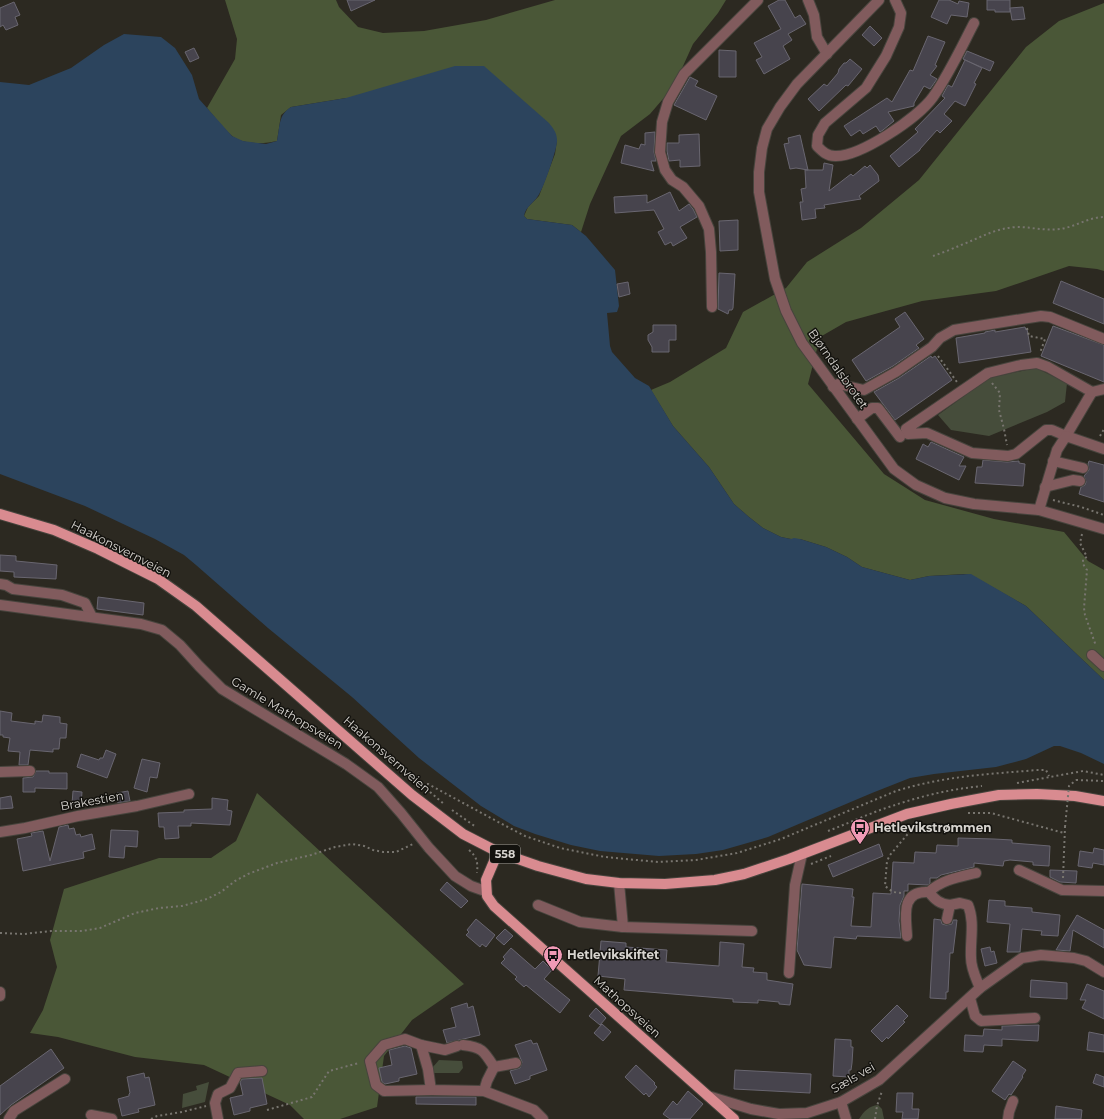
<svg xmlns="http://www.w3.org/2000/svg" width="1104" height="1119" font-family="Montserrat,sans-serif">
<rect width="100%" height="100%" fill="#2c2921"/>
<g fill="#464d3b">
<path d="M1036 368 1067 383 1065 402 1047 412 989 436 951 430 938 415 989 378Z"/>
<path d="M439 1060 462 1061 463 1068 459 1073H433V1067Z"/>
<path d="M209 1082 205 1102 182 1108 183 1094 197 1090 196 1086Z"/>
<path d="M878 1105 882 1109 884 1119H859C864 1111 869 1106 878 1105Z"/>
</g>
<g fill="#4a5737">
<path d="M225 0H336L339 7 358 27 383 33 424 31 486 20 555 0H726L718 13 693 44 674 86 650 114 621 136 590 204 581 232 572 225 527 219 524 216 528 207 539 196 555 154 557 140 346 98 291 107 281 115 277 141C264 144 242 145 231 135 222 127 215 117 207 108L235 59 237 39Z"/>
<path d="M1104 3V271L1097 269 1069 266 996 291 922 301 846 322 820 337 808 384 884 474 925 500 994 519 1064 532 1088 561 1104 570V680L1026 606 971 575 964 574 929 576 910 580 862 567 847 557 826 547 800 539H791L781 537 763 528 749 517 734 504 709 467 673 426 651 390 670 382 726 348 743 312 786 288 807 262 861 228 919 180 1026 47 1059 21Z"/>
<path d="M257 793 464 984 412 1020 384 1056 377 1107 340 1119H304L290 1105 204 1065 135 1057 58 1037 30 1033 43 1010 57 967 50 940 64 889 159 858H211L236 841Z"/>
</g>
<path fill="#2c445d" d="M124 34 161 37 175 48 192 75 199 99 232 136 243 141 266 144 277 141C280 127 278 115 291 107L346 98 455 66H484L549 123C553 128 557 133 557 140 558 147 543 190 538 196 533 204 526 206 524 216L527 219 572 225 586 236 615 270 619 306 617 312 607 313 610 346 612 352 635 378 649 386 673 426 709 467 734 504 749 517 763 528 781 537 791 539 794 538 800 539 826 547 847 557 862 567 910 580 929 576 971 574 1026 606 1104 680V764L1081 753 1060 746H1054L1026 759 996 767 934 774 910 778 872 793 768 837 723 850 696 854 659 856 600 851 571 845 535 834 514 826 481 806 419 758 352 697 268 628 196 565 184 555 155 539 85 506 0 474V82L29 85 71 68 104 45Z"/>
<g fill="#47444d" stroke="#696670">
<path d="M347 0H375L351 11Z"/>
<path d="M779 0H785L795 18 800 15 806 24 788 34 792 40 783 46 790 59 764 74 756 60 762 57 754 43 781 29 768 6Z"/>
<path d="M939 0H949L958 4 959 1 969 3 967 17 951 15 947 24 931 17Z"/>
<path d="M987 0H1010V12H995V10H987Z"/>
<path d="M14 2 20 15 15 17 18 25 6 30 3 25 0 27V8Z"/>
<path d="M1023 7 1025 19 1012 20 1010 8Z"/>
<path d="M870 26 882 38 874 46 862 35Z"/>
<path d="M928 36 945 42 935 65 937 66 930 75 937 79 930 89 924 86 914 103V106L888 112 894 121 883 130 880 132 876 126 863 134 860 130 851 136 844 126 887 98 892 102 910 70 913 71Z"/>
<path d="M194 48 199 58 190 62 185 52Z"/>
<path d="M719 50 736 51V77H719Z"/>
<path d="M967 51 994 62 990 71 963 59Z"/>
<path d="M850 59 862 69 848 86 846 85 819 111 808 99 824 84 827 86 838 73 839 69 844 63H846Z"/>
<path d="M965 60 982 68 974 83 976 84 965 106 955 101 944 114 952 121 940 133 937 130 920 149V150L899 167 890 156 918 132 915 129 945 98 942 96 948 85 952 87Z"/>
<path d="M690 77 698 81 695 86 717 96 706 120 674 105Z"/>
<path d="M655 132 654 152 656 161H651L654 171 621 163 625 145 639 149 641 144 645 145V133Z"/>
<path d="M699 134 700 166 680 167V160L669 161 667 151V143H679V135Z"/>
<path d="M800 135 808 170H823L824 163 833 165 829 191 851 174 853 176 865 166 867 168 870 165 878 175 879 181 859 196 861 199 824 205 825 208 815 209 816 218 802 220 800 202H803L801 189 806 188 805 170H808L796 168 790 169 784 144 789 143 788 138Z"/>
<path d="M670 192 679 211 689 204 693 209 697 217 680 227 687 238 673 246 671 242 665 245 658 232 664 229 654 210 615 213 614 197 647 195V203Z"/>
<path d="M738 220V250L720 251 719 221Z"/>
<path d="M719 273 735 274 733 308 732 310H729L728 314 718 309Z"/>
<path d="M1061 281 1104 299V324L1053 303Z"/>
<path d="M628 282 630 294 619 297 617 284Z"/>
<path d="M905 312 924 339 916 345 919 348 893 366 866 381 852 360 900 327 895 319Z"/>
<path d="M653 325H676V340H669V352H652V347L648 340V335L653 332Z"/>
<path d="M1053 326 1104 345V382L1041 356Z"/>
<path d="M1025 327 1026 330 1027 329 1031 352 959 363 956 338 985 333V332L995 330V332Z"/>
<path d="M931 356 932 358 935 356 952 380 895 420 874 392 899 378Z"/>
<path d="M931 442 964 457 959 466H966L959 480 916 459 923 444 928 447Z"/>
<path d="M983 460 1007 462 1019 461V463L1025 464 1023 486 975 483 977 467H982Z"/>
<path d="M1089 461 1104 465V502L1079 494 1081 487 1085 485 1086 482 1084 476 1089 470 1088 464Z"/>
<path d="M0 555 16 556V561L57 565 56 579 14 577V572L0 571Z"/>
<path d="M98 597 144 603 143 615 97 609Z"/>
<path d="M0 711 12 713 11 721 35 724V721L42 722 43 715 60 717V723L67 724 66 738H60L59 749H53V752L30 750 28 765H19L20 752 8 751 10 738 3 737V735H0Z"/>
<path d="M106 750 116 754 107 778 77 767 81 754 99 760 100 758H103Z"/>
<path d="M142 759 160 763 157 778 150 777 147 792 134 788Z"/>
<path d="M36 771H49V773H67V789L35 788V792H23V778L33 777Z"/>
<path d="M73 791 82 792 81 804H72Z"/>
<path d="M128 791 130 801 118 803 117 793Z"/>
<path d="M11 796 13 808 0 809V798Z"/>
<path d="M212 798 228 800 227 810 232 811 230 825 191 823V826H178L179 838 165 839 164 827H159L158 813 184 812V810L212 809Z"/>
<path d="M68 825 69 829 74 828 76 835 80 834 81 837 92 834 95 849 83 852 84 858 23 871 17 839 32 836 31 833 43 831 50 861 59 827Z"/>
<path d="M111 830 138 831 137 847 125 846 124 858 109 857Z"/>
<path d="M958 838 994 839 1012 840V843L1050 846 1049 866 1033 865V862L1010 860 1004 861 1003 866 974 863V867L941 875 937 878H930V883L928 885 908 884V891H904V896L900 905 899 921 901 938 857 936 856 939 834 937 831 968 804 965 797 950 802 884 853 889 852 897H854L851 926 871 927 873 893 891 894 893 862 914 863 915 852 936 853 937 845 958 846Z"/>
<path d="M879 844 883 856 833 877 828 865Z"/>
<path d="M1094 848 1104 850V865L1093 863 1092 868 1078 866 1080 851 1093 853Z"/>
<path d="M1050 870 1077 871 1076 883 1060 882 1050 877Z"/>
<path d="M447 882 468 901 461 908 440 890Z"/>
<path d="M989 900 1005 901V906L1032 908V912L1060 915 1058 936 1041 935 1042 931 1022 929 1020 952H1007L1010 924 987 922Z"/>
<path d="M1077 915 1104 930V948L1073 930 1070 951 1056 950Z"/>
<path d="M476 919 495 935 486 947 482 944 480 947 466 935 469 932 467 930Z"/>
<path d="M934 919 941 920 942 924 946 925 952 924 953 920H957L953 953H950L948 992H946V999L930 998Z"/>
<path d="M505 929 513 936 504 945 496 938Z"/>
<path d="M601 941 626 943V947L667 950 666 962 719 966 720 942 744 944 742 967 754 968 753 972 767 973V980L793 984 790 1005 779 1004V1002L758 1000V1003L733 1002V999L624 990 625 979 598 976Z"/>
<path d="M990 947 991 952 994 951 997 963 985 966 981 949Z"/>
<path d="M511 948 535 969 543 961 552 970 544 979 570 1000 560 1013 526 985 524 987 515 979 517 977 501 963 505 959 503 957Z"/>
<path d="M1031 980 1067 983V999L1030 997Z"/>
<path d="M1087 984 1104 991V1019L1082 1008 1086 1000H1080Z"/>
<path d="M467 1003 468 1008 473 1006 480 1035 447 1043 443 1030 456 1027 451 1008Z"/>
<path d="M897 1005 908 1016 903 1021 905 1022 888 1039 887 1037 882 1042 871 1031Z"/>
<path d="M596 1008 606 1018 600 1025 589 1016Z"/>
<path d="M602 1024 611 1032 603 1041 594 1033Z"/>
<path d="M1039 1025 1038 1041 1002 1039V1046L984 1045 983 1052 964 1051 965 1035 983 1036 984 1029 1002 1030V1026Z"/>
<path d="M1089 1032 1104 1035V1052L1087 1050Z"/>
<path d="M835 1039 851 1040V1047H853L852 1063 851 1070H849V1077L833 1076Z"/>
<path d="M531 1040 533 1044 537 1043 547 1070 530 1076V1079L515 1084 510 1071 520 1068 522 1062 515 1045Z"/>
<path d="M405 1046 411 1048 417 1074 399 1078V1081L385 1084 382 1082 379 1068 392 1065 389 1050Z"/>
<path d="M51 1049 64 1068 11 1105 0 1115V1086Z"/>
<path d="M1013 1061 1026 1070 1022 1076 1023 1077 1011 1095 1009 1094 1005 1100 992 1091Z"/>
<path d="M636 1065 655 1083 654 1084 657 1087 649 1097 646 1093 644 1095 625 1077Z"/>
<path d="M735 1070 811 1074 810 1093 734 1089Z"/>
<path d="M144 1073 145 1078 149 1077 155 1105 138 1109 139 1112 122 1116 118 1099 129 1096V1094L130 1093 127 1077Z"/>
<path d="M1096 1074 1104 1077V1087L1093 1083Z"/>
<path d="M262 1078 267 1104 250 1108V1111L234 1115 230 1098 243 1095 240 1082 242 1079Z"/>
<path d="M688 1091 703 1104 690 1119H670L663 1114 673 1101 677 1105Z"/>
<path d="M897 1093H913L912 1109H919L918 1119H902L903 1112H896Z"/>
<path d="M416 1097H476V1105L416 1104Z"/>
<path d="M1056 1106 1082 1110 1081 1119H1055Z"/>
</g>
<g fill="none" stroke-linecap="round" stroke-linejoin="round">
<g stroke="#47443d" stroke-width="12">
<g id="minor">
<path d="M808 0 814 15 817 37 827 54"/>
<path d="M879 0 797 84 780 107 767 129 762 148 759 172V192L775 279 786 311 802 343 894 469 916 485 945 498 974 504 1039 510 1104 529"/>
<path d="M895 0 901 13 899 27 886 56 866 88 825 123 818 135 817 146C823 152 827 156 835 156 860 157 918 118 933 97 949 74 961 48 974 23"/>
<path d="M712 307 711 252 709 229 699 206 683 187 672 180 665 170 660 152 662 122 668 102 684 74 758 0"/>
<path d="M1037 363 1048 367 1092 392 1066 436 1052 430H1046L1016 454 1008 456 972 453 927 433 908 434 906 429 988 373 1021 365Z"/>
<path d="M833 387 838 384 864 390 896 372 932 347 940 338 954 330 966 328 1041 316 1050 317 1104 339"/>
<path d="M1092 392 1104 389"/>
<path d="M857 419 872 408H878L900 437"/>
<path d="M1053 461 1083 468"/>
<path d="M1045 487 1073 480 1080 481"/>
<path d="M1039 510 1057 450 1066 436 1104 449"/>
<path d="M0 584 6 585 13 589 62 595 85 603 92 617"/>
<path d="M0 605 141 624 162 630 180 645 199 666 222 689 346 764 378 787 401 813 429 848 455 876 471 886 485 891"/>
<path d="M1092 655 1104 666"/>
<path d="M0 772 30 771"/>
<path d="M0 832 25 828 78 816 137 806 189 794"/>
<path d="M1019 870 1062 890 1104 891"/>
<path d="M619 883 623 927 752 931"/>
<path d="M929 892C941 880 959 877 976 873"/>
<path d="M538 905 580 922 623 927"/>
<path d="M947 919 950 905 960 903 968 905C975 922 970 940 971 958 971 969 976 978 980 988"/>
<path d="M907 936C906 917 900 890 929 892 935 900 940 904 950 905"/>
<path d="M789 973 795 885 802 854"/>
<path d="M0 992V996"/>
<path d="M970 998 975 1016 981 1021 1035 1018"/>
<path d="M421 1045 428 1069 431 1090 484 1091 534 1110 543 1119"/>
<path d="M463 1045C482 1047 484 1051 494 1067L516 1063"/>
<path d="M431 1090 384 1091 376 1085 370 1061 384 1045 405 1039 421 1045 445 1050 457 1046"/>
<path d="M484 1091 487 1081 494 1067"/>
<path d="M708 1096 751 1109 779 1114 807 1113 841 1102 879 1080 980 988 1022 958 1041 955 1074 958 1086 961 1104 972"/>
<path d="M841 1102 846 1119"/>
<path d="M91 1115 112 1119"/>
<path d="M9 1119 14 1111 65 1079"/>
<path d="M218 1119 215 1103 218 1094 230 1088 238 1073 262 1071"/>
<path d="M1008 1119 1009 1112 1013 1101"/>
</g>
</g>
<g stroke="#47443d" stroke-width="12">
<g id="major">
<path d="M0 514 54 530 98 549 158 579 196 606 412 795 463 834 498 852 538 866 586 879 619 883 665 884 715 880 744 874 789 859 907 814 951 804 999 795 1037 794 1075 796 1104 801"/>
<path d="M498 852 486 880 487 896 494 906 734 1119"/>
</g>
</g>
<g stroke="#78756f" stroke-width="2" stroke-dasharray="2 3" stroke-linecap="butt">
<path d="M933 256C942 253 952 249 961 245 980 238 995 228 1017 227 1031 227 1045 231 1060 229 1075 227 1089 217 1104 217"/>
<path d="M1027 328 1029 336 1045 339 1040 353"/>
<path d="M938 356 957 382"/>
<path d="M992 383 1000 393 999 410 1004 429 1007 445"/>
<path d="M1100 436 1104 429"/>
<path d="M1053 500 1081 507 1104 515"/>
<path d="M1082 534 1080 543 1087 557 1083 559V564L1087 570 1084 608 1085 615 1096 646"/>
<path d="M350 724 375 744 445 805"/>
<path d="M1076 780 1104 781"/>
<path d="M1017 783 1083 771 1104 775"/>
<path d="M422 784H428L502 824 525 836 560 848 605 857 658 862 696 860 737 853 781 839 896 791C944 776 989 774 1038 770H1046L1049 776"/>
<path d="M452 810 476 827"/>
<path d="M968 813H991L1064 833"/>
<path d="M828 831C849 823 870 813 892 806 921 796 951 789 982 786"/>
<path d="M469 850C477 857 478 862 477 873"/>
<path d="M811 864 831 856"/>
<path d="M1063 878 1065 827"/>
<path d="M901 893 893 892 885 886 887 861 890 855 917 823"/>
<path d="M0 933 24 934 51 931H82L100 928 135 913 159 908 182 906 207 899 221 892 235 881 248 874 277 863 311 855 335 847 352 844 364 846 373 850 383 852H396L413 844"/>
<path d="M267 1110 312 1097 329 1071 359 1063"/>
<path d="M151 1119 157 1116 182 1112 206 1106"/>
<path d="M875 1119 877 1106 882 1091"/>
</g>
<use href="#minor" stroke="#815b5d" stroke-width="10"/>
<use href="#major" stroke="#d98b90" stroke-width="10"/>
<path stroke="#78756f" stroke-width="2" stroke-dasharray="2 3" stroke-linecap="butt" d="M1065 827 1069 786 1076 780"/>
</g>
<defs>
<g id="bus-pin" transform="scale(1)"><path d="M0 17L-7.5 6A9.5 9.5 0 1 1 7.5 6Z" fill="#f09ab6" stroke="#13120e"/><path d="M-5-6H5V4H4V6H2V4H-2V6H-4V4H-5ZM-3.5-4V0h7V-4ZM-3.5 1.2v1.5H-2V1.2ZM2 1.2v1.5H3.5V1.2Z" fill="#111"/></g>
</defs>
<g fill-rule="evenodd">
<use href="#bus-pin" x="860" y="828"/>
<use href="#bus-pin" x="553" y="955"/>
</g>
<g text-anchor="middle" stroke-width="3" stroke-linejoin="round" paint-order="stroke">
<rect fill="#13120e" stroke="#9c9a95" stroke-width="1" x="490" y="845" width="30" height="18" rx="3"/>
<g font-size="11" font-weight="bold" fill="#d7d4cf">
<text x="505" y="858">558</text>
</g>
<g font-size="12" fill="#d7d4cf" stroke="#13120e">
<text transform="translate(838 369) rotate(55)" y="4">Bjørndalsbrotet</text>
<text transform="translate(121 549) rotate(27)" y="4">Haakonsvernveien</text>
<text transform="translate(287 713) rotate(31)" y="4">Gamle Mathopsveien</text>
<text transform="translate(387 755) rotate(41)" y="4">Haakonsvernveien</text>
<text transform="translate(92 801) rotate(-10)" y="4">Brakestien</text>
<text transform="translate(627 1007) rotate(42)" y="4">Mathopsveien</text>
<text transform="translate(853 1078) rotate(-30)" y="4">Sæls vei</text>
</g>
<g font-size="12" font-weight="bold" fill="#d7d4cf" stroke="#13120e" text-anchor="start">
<text x="874" y="832">Hetlevikstrømmen</text>
<text x="567" y="959">Hetlevikskiftet</text>
</g>
</g>
</svg>
